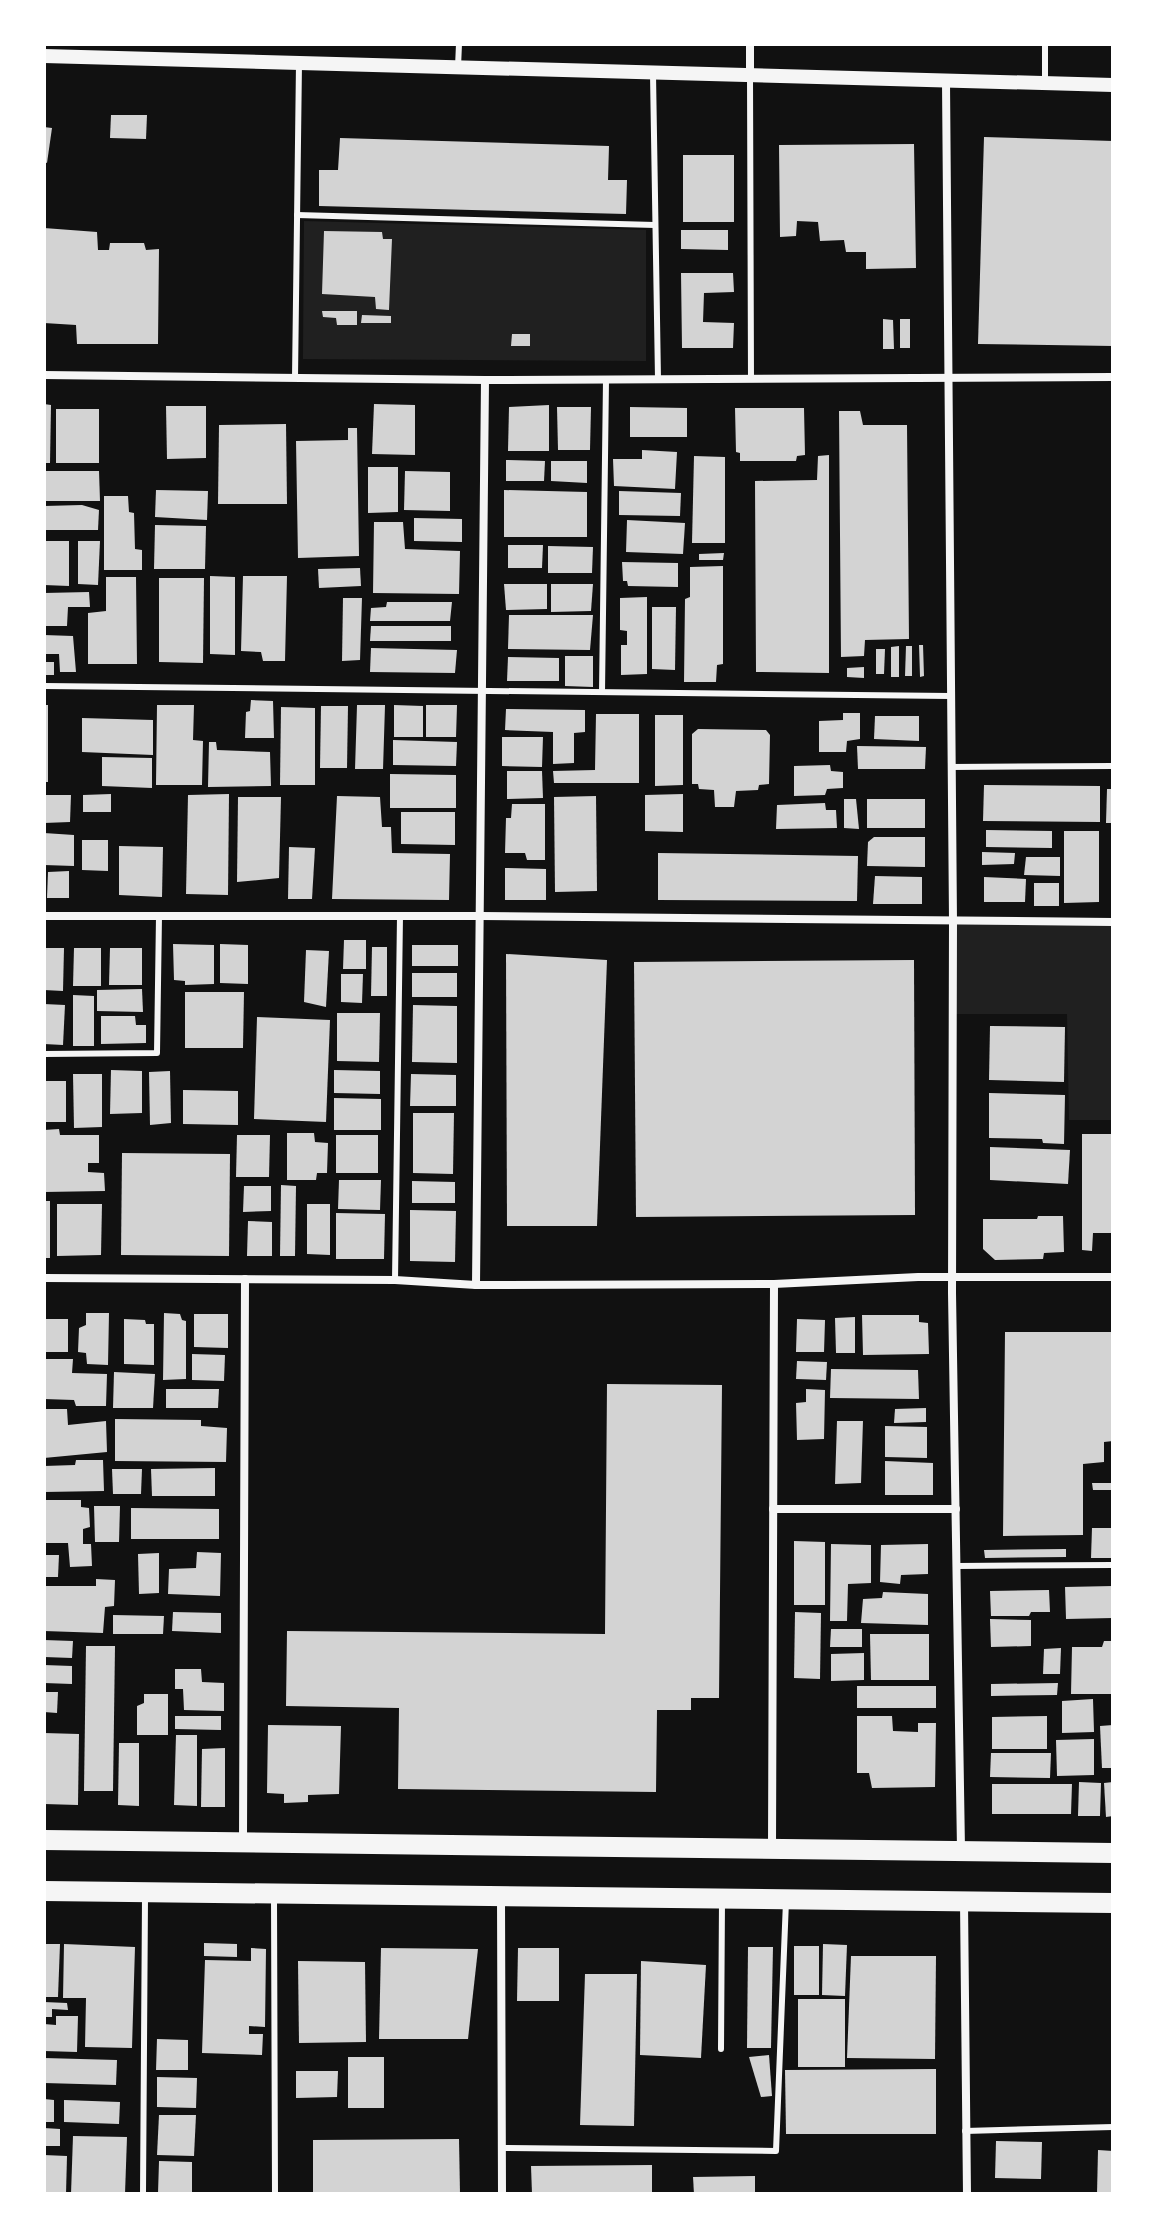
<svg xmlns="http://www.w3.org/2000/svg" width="1157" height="2238" font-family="Lora,serif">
<rect width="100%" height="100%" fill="#111"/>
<g fill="#202020">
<path d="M304 221 646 230V361L303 359Z"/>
<path d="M953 921 1113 922V1120H1069L1067 1014H952Z"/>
</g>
<g fill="#d3d3d3">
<path d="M111 115H147L146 139 110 138Z"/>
<path d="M44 127 52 128 47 163 44 162Z"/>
<path d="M984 137 1113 141V346L978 344Z"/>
<path d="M340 138 609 146 608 180H627L626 214 319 206V170H338Z"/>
<path d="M914 144 916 268 866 269V252H846L844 240 820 241 818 222 797 221 796 236 780 237 779 145Z"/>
<rect x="683" y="155" width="51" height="67"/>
<path d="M44 228 97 232 98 250H109L110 243H144L146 250 159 249 158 344H77L76 325 44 323Z"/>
<path d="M681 230H728V250L681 249Z"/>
<path d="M324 231 382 232 383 239H392L389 310 376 309 375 297 322 294Z"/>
<path d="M681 273H733L734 292 704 293 703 322 734 323 733 348H682Z"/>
<path d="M322 311H357V325H337L336 318 323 317Z"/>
<path d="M362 315 391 316V323H361Z"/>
<path d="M883 319 893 320 894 349H883Z"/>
<rect x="900" y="319" width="10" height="29"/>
<path d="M512 334H530V346H511Z"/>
<path d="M44 404 51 405 50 463H44Z"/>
<path d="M374 404 415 405V455L372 454Z"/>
<path d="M549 405V451H508L509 407Z"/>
<path d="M166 406H206V458L167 459Z"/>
<path d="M557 407H591L590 450H558Z"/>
<path d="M630 407 687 408V437H630Z"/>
<path d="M735 408H804L805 455 797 456 796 461H740V453L736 452Z"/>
<rect x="56" y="409" width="43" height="54"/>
<path d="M839 411H860L863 425H907L909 639 865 640 864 656 841 657Z"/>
<path d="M286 424 287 504H218L219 425Z"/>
<path d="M348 428H357L359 556 298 558 296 441 348 440Z"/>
<path d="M642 450 677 452 675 489 614 486 613 459H642Z"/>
<path d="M829 455V673L756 672 755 481 817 480 818 456Z"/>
<path d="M694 456 725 457V543H692Z"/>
<path d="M506 460 545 461 544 481H506Z"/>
<path d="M551 461H587V483L551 481Z"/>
<path d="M368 467H398V512L368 513Z"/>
<path d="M44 471H99L100 501H44Z"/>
<path d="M405 471 450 472V511L404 510Z"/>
<path d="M156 490 208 491 207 520 155 517Z"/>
<path d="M504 490 587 492V537H504Z"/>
<path d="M619 491 681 493 680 516 619 515Z"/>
<path d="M104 496H128L129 512 134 513 135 549 142 550V570H104Z"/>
<path d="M82 505 99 510 98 530H44V506Z"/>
<path d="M414 518 462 519V542L414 541Z"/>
<path d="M627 520 685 523 683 554 626 552Z"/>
<path d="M374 522H403L405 549 460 551 459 594 373 593Z"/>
<path d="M155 525 206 526 205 569H154Z"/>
<path d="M44 541H69V586L44 585Z"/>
<path d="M78 541H100L98 585 78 584Z"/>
<path d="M508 545H543L542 568H508Z"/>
<path d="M548 546 593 547 592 573H548Z"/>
<path d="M724 553 723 560H699V554Z"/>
<path d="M622 562 678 563V587L628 586 627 581H623Z"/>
<path d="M723 566V664L717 665 716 682H684L685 599 690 597V567Z"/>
<path d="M360 568 361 586 319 588 318 569Z"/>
<path d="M210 576 235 577V655L210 654Z"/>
<path d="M243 576H287L285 661H263L261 652 241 651Z"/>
<path d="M106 577H136L137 664H88V613L106 611Z"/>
<path d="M159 578H204L203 663 159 662Z"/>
<path d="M504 584H547V609L506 610Z"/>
<path d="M551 584H593L591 611 551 612Z"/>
<path d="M89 592 90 607H68L67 626H44V593Z"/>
<path d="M647 597V674L621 675V645H627V631L620 630V598Z"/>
<path d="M343 598H362L360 660 342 661Z"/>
<path d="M387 602H452L450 621H370L371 608 386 607Z"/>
<path d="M652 607H676L675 670 652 669Z"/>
<path d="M509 615H593L590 650 508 649Z"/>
<path d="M371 626H451V641H370Z"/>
<path d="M44 635 73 636 76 672H60L59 654H44Z"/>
<path d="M919 645H923L924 676 920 677Z"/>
<path d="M899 646V677H891V647Z"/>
<path d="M906 646H912V676H905Z"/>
<path d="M371 648 457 650 455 673 370 672Z"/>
<path d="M876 649H885L884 674H876Z"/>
<path d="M565 656H593V687L565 686Z"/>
<path d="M508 657 559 658V681H507Z"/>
<rect x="44" y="662" width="10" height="13"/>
<path d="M864 667V678L847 677V668Z"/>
<path d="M251 700 273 701 274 738H245L246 712 250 711Z"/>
<rect x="44" y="705" width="4" height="77"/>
<path d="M157 705H194L193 740 203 741 202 785H156Z"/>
<path d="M357 705H385L383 769H355Z"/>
<path d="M394 705 423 706V737H394Z"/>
<path d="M426 705H457L456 737H426Z"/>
<path d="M321 706H348L347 768H320Z"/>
<path d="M281 707 315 708V785H280Z"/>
<path d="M506 709 585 710V732L574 733V763L553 764V732L505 730Z"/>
<path d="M843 713H860V739L847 741 846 752H819V721L843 720Z"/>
<path d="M596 714H639V783H554L553 771 595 770Z"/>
<path d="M655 715H683V785L655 786Z"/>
<path d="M875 716H919V741L874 739Z"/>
<path d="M82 718 153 720V755L82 752Z"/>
<path d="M698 729 766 730 770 735 769 784 759 785 758 790 736 791 734 807H715L714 790 699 789 698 784H692V734Z"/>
<path d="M502 737H543L542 767 502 766Z"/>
<path d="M393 740 457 742 456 766 393 765Z"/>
<path d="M209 742H216L217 750 270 752 271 786 208 787Z"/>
<path d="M857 746 926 747 925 769H858Z"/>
<path d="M102 757 152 758V788L102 786Z"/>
<path d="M830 765 831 771 843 772V788L827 789 825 795 794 796V766Z"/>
<path d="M507 771H542L543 798 507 799Z"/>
<path d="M390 774 456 775V808H390Z"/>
<path d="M984 785 1100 786V822L983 821Z"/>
<path d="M1107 789H1113V823H1106Z"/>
<path d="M111 794V812H83V795Z"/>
<path d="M229 794 228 895 186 894 188 795Z"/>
<path d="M683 794V832L645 831V795Z"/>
<path d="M44 795H71L70 822 44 823Z"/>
<path d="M337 796 380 797 382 827H391L392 853 450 854 449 900 332 899Z"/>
<path d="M596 796 597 891 555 892 554 797Z"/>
<path d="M238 797H281L279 878 237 882Z"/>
<path d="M844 799H856L859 829 844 828Z"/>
<rect x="867" y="799" width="58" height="29"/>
<path d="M825 803 826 810H836L837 828 776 829 777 805Z"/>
<path d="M512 804H545V860H527L525 853H505L506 818H511Z"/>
<path d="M401 812H455V845L401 844Z"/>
<path d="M986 830 1052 831V848L986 847Z"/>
<path d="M1064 831H1099V902L1064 903Z"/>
<path d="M44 833 74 835V866L44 865Z"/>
<path d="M874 837H925V867L867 866 868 842Z"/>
<path d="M82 840H108V871L82 870Z"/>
<path d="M119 846 163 847 162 897 119 895Z"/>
<path d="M289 847 315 848 312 899H288Z"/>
<path d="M982 852 1015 853 1014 864 982 865Z"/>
<path d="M658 853 858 856 857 901 658 900Z"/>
<path d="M1026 857H1060V876L1024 875Z"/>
<path d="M505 868 546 869V900H505Z"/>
<path d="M69 871V898H47L48 872Z"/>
<path d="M875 876 922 877V904H873Z"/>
<path d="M984 877 1026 879 1025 902H984Z"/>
<rect x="1034" y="883" width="25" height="23"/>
<path d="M344 940H366V969H343Z"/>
<path d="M173 944 214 945V984L185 985V981L174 980Z"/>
<path d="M220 944 248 945V984L220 983Z"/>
<rect x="412" y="945" width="46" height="21"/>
<path d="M372 947H387V996H371Z"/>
<path d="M44 948H64L63 991 44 990Z"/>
<path d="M74 948H101V986H73Z"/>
<path d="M110 948H142V985H109Z"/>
<path d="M306 950 329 951 326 1007 304 1002Z"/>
<path d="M506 954 607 960 597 1226H507Z"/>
<path d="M914 960 915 1215 636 1217 634 962Z"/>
<rect x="412" y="973" width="45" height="24"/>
<path d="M341 974H363L362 1003 341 1002Z"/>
<path d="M142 989 143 1012 97 1011V990Z"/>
<path d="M185 992H244L243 1048H185Z"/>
<path d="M73 995 94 996V1046H73Z"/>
<path d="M44 1004 65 1005 63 1045 44 1044Z"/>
<path d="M413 1005 457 1006V1063L412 1062Z"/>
<path d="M337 1013H380L379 1062 337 1061Z"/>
<path d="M101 1016H135L136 1025H146V1043L101 1044Z"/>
<path d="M257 1017 330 1020 326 1122 254 1119Z"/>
<path d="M990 1026 1065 1027 1064 1082 989 1080Z"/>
<path d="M111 1070 142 1071V1113L110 1114Z"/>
<path d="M334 1070 380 1071V1094L334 1093Z"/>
<path d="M170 1071 171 1123 150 1125 149 1072Z"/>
<path d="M73 1074H102V1127L74 1128Z"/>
<path d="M411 1074 456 1075V1106H410Z"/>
<rect x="44" y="1081" width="22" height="41"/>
<path d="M183 1090 238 1091V1125L183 1124Z"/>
<path d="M989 1093 1065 1095 1064 1144 1043 1143 1042 1139 989 1138Z"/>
<path d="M334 1098 381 1099V1130H334Z"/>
<path d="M413 1113H454L453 1174 413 1173Z"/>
<path d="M59 1129 60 1135H99V1163H88V1172L104 1173 105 1191 44 1192V1130Z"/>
<path d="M287 1133H314L315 1142 328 1143 327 1173H317L316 1180H287Z"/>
<path d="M1082 1134H1113V1233H1093L1092 1251 1082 1250Z"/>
<path d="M237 1135H270L269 1177H236Z"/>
<rect x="336" y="1135" width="42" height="38"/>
<path d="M990 1147 1070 1150 1068 1184 990 1180Z"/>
<path d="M122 1153 230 1154 229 1256 121 1255Z"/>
<path d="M339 1180H381L380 1210 338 1209Z"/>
<path d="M412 1181 455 1182V1203H412Z"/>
<path d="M281 1185 296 1186 295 1256H280Z"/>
<path d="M244 1186H271V1211L243 1212Z"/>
<rect x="44" y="1201" width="6" height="57"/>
<path d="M57 1204H102L101 1255 57 1256Z"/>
<path d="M307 1204H330V1255L307 1254Z"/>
<path d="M410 1210 456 1211 455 1262 410 1261Z"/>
<path d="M336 1213 385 1214 384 1259H336Z"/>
<path d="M1038 1216H1063L1064 1252 1044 1253 1043 1259 995 1260 983 1249V1219H1037Z"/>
<path d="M248 1221 272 1222V1256H247Z"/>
<path d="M86 1313H109L108 1365 87 1364 86 1353 78 1352 79 1328 86 1325Z"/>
<path d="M164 1313 180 1314 182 1320 186 1321V1379L163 1380Z"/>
<path d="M194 1314H228V1348L194 1347Z"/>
<path d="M862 1315H919V1322L928 1323 929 1354 863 1355Z"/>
<path d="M855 1317V1353H836L835 1318Z"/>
<rect x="44" y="1319" width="24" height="33"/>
<path d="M124 1319 145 1320 146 1324H154V1365L124 1364Z"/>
<path d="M797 1319 825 1320 824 1352H796Z"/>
<path d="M1005 1332H1113V1441L1104 1442V1462L1083 1464V1535L1003 1536Z"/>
<path d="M192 1354 225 1355 224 1381 192 1380Z"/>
<path d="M44 1359H73L72 1373 107 1374 106 1406H76L74 1400 44 1399Z"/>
<path d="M797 1361 827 1362 826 1380 796 1379Z"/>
<path d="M831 1369 918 1370 919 1399 830 1398Z"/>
<path d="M114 1372 155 1374 153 1408H113Z"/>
<path d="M607 1384 722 1385 719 1698H691V1710H657L656 1792 398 1789 399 1708 286 1706 287 1631 605 1634Z"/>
<path d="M166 1389H219L218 1408H166Z"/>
<path d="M806 1389 825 1390 824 1439 797 1440 796 1403 806 1402Z"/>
<path d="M926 1408V1422L894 1423 895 1409Z"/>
<path d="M44 1409H67L68 1425 106 1421 107 1452 44 1458Z"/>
<path d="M115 1419 201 1420V1426L227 1428 226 1462 115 1461Z"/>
<path d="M837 1421H863L861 1483 835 1484Z"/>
<path d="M885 1426 927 1427V1458L885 1457Z"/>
<path d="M76 1460H103L104 1491 44 1492V1466L75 1465Z"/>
<path d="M885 1461 933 1463V1495H885Z"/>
<path d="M215 1468V1496H152L151 1469Z"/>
<path d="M112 1469H142L141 1494H113Z"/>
<path d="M1092 1483H1113V1490H1093Z"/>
<path d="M44 1500H81V1507L89 1508 90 1527 83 1529V1544H91L92 1566 70 1567 68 1543H44Z"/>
<path d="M94 1506H120L119 1542H95Z"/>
<path d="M131 1508 219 1509V1539H131Z"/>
<path d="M1092 1528H1113V1558H1091Z"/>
<path d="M794 1541 825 1542V1605H794Z"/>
<path d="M831 1544 871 1545V1583L848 1584 847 1621H830Z"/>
<path d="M928 1544V1574L901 1575 900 1584 880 1582 881 1545Z"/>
<path d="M1066 1549V1557L985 1558 984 1550Z"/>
<path d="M197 1552 221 1553 220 1596 168 1594 169 1569 196 1568Z"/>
<path d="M159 1553V1593L139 1594 138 1554Z"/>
<path d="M44 1555H59L58 1577H44Z"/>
<path d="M96 1579 115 1580 114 1606 105 1607 103 1633 44 1631V1586H96Z"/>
<path d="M1113 1586V1618L1066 1619 1065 1587Z"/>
<path d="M1049 1590 1050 1612H1031L1029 1616H991L990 1591Z"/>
<path d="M883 1592 928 1594V1625L861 1623 863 1599 882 1598Z"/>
<path d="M173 1612 221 1613V1633L172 1631Z"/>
<path d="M795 1612 821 1613 820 1679 794 1678Z"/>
<path d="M113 1615 164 1616 163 1634H113Z"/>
<path d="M990 1619 1031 1620V1646L991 1647Z"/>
<path d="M831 1629H862V1647H830Z"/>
<path d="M870 1634H929V1680H871Z"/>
<path d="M44 1640 73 1641 72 1658 44 1657Z"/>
<path d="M1104 1641H1113V1694H1071L1072 1647H1102Z"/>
<path d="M86 1646H115L113 1791H84Z"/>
<path d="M1061 1648 1060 1674H1043L1044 1649Z"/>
<path d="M864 1653V1680L831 1681V1654Z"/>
<path d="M44 1665 72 1666V1684L44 1683Z"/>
<path d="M175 1669H201L202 1682 224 1683V1711L184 1710 183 1689H175Z"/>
<path d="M1058 1683 1057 1695 991 1696V1684Z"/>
<rect x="857" y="1686" width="79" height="22"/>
<path d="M44 1692H58L57 1713 44 1712Z"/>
<path d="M144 1694H168V1735H137V1706L144 1703Z"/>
<path d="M1093 1699 1094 1732 1062 1733V1701Z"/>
<path d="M175 1716H221V1730L175 1729Z"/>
<path d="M857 1716H892L893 1731 918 1732V1723H936L935 1787 872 1788 869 1773H857Z"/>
<path d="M1047 1716V1749H992V1717Z"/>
<path d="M268 1725 341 1726 339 1794 308 1795V1802L284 1803V1794L267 1793Z"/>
<path d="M1113 1725V1768H1102L1100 1726Z"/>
<path d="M44 1733 79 1734 78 1805 44 1804Z"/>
<path d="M176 1735H197V1806L174 1805Z"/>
<path d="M1094 1739V1775L1057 1776 1056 1740Z"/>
<path d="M119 1743H139V1806L118 1805Z"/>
<path d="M225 1748V1807H201L202 1749Z"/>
<path d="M991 1753H1051L1050 1778 990 1777Z"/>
<path d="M1079 1782 1101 1783 1100 1816H1078Z"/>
<path d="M1113 1782V1816L1106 1817 1104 1783Z"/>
<path d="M992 1784H1072L1071 1814H992Z"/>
<path d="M204 1943 237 1944V1957L204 1956Z"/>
<path d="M44 1944H60L58 1997H44Z"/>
<path d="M64 1944 135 1947 132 2048 85 2047 86 1998H63Z"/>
<path d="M823 1944 847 1945 845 1996 822 1995Z"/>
<rect x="794" y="1946" width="25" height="49"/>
<path d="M748 1947H773L771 2048H747Z"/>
<path d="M251 1948 266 1949 265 2027 249 2026V2034H263L262 2055 202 2053 205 1960 251 1961Z"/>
<path d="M381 1948 478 1949 468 2039H379Z"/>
<path d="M518 1948H559V2001H517Z"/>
<path d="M851 1956H936L935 2059 847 2058Z"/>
<path d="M298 1961 365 1962 366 2042 299 2043Z"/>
<path d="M641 1961 706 1965 701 2058 640 2055Z"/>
<path d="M585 1974H637L634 2126 580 2125Z"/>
<rect x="798" y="1999" width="47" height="68"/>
<path d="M44 2002 67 2003 68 2010 52 2009V2017H44Z"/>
<path d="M56 2016H78L77 2052 44 2051V2024L56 2025Z"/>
<path d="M157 2039 188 2040V2070H156Z"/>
<path d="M769 2055 772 2096 761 2097 749 2057Z"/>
<rect x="348" y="2057" width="36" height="51"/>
<path d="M44 2058 117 2060 116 2085 44 2083Z"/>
<path d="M936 2069V2134H786L785 2070Z"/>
<path d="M296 2071H338L337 2097 296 2098Z"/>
<path d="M157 2077 197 2078 196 2108 157 2107Z"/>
<path d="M44 2099 54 2100V2122H44Z"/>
<path d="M64 2100 120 2102 119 2124 64 2122Z"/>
<path d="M159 2115H196L194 2156 157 2155Z"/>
<path d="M44 2128 60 2129V2146H44Z"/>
<path d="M73 2136 127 2137 125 2194H71Z"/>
<path d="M459 2139 460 2194H313V2140Z"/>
<path d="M996 2141 1042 2142 1041 2179 995 2178Z"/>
<path d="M1098 2150 1113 2151 1112 2194H1097Z"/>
<path d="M44 2155 67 2156 66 2194H44Z"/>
<path d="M159 2161 192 2162V2194H158Z"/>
<path d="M652 2165V2194H532L531 2166Z"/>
<path d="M755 2176V2194H694L693 2177Z"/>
</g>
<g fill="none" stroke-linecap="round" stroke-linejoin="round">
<g stroke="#f5f5f5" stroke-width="6">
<path d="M458 67 459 44"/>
<path d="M653 74 658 379"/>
<path d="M750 77 751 379"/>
<path d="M1045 84V44"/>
<path d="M297 215 655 225"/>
<path d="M295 378 299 63"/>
<path d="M44 686 950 696"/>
<path d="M602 692 606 380"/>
<path d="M951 767 1113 766"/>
<path d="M44 1054 157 1053 159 916"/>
<path d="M395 1280 400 916"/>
<path d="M957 1566 1113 1565"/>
<path d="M274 1898 275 2194"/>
<path d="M721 2049 722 1901"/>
<path d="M965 2131 1113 2127"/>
<path d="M502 2148 776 2151 786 1901"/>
<path d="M143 2194 145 1898"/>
</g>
<g stroke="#f5f5f5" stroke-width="8">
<path d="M750 44V77"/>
<path d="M946 82 953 921 952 1293 961 1849"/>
<path d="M44 375 485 380 1113 377"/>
<path d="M44 916H481L1113 922"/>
<path d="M44 1278 395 1280 476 1285 774 1284 918 1277H1113"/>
<path d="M476 1285 485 380"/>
<path d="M773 1509H956"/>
<path d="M243 1840 245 1279"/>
<path d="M772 1847 774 1284"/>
<path d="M501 1899 502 2194"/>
<path d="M964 1902 967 2194"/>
</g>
<path stroke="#f5f5f5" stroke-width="14" d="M44 56 1113 85"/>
<g stroke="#f5f5f5" stroke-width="20">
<path d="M44 1840 1113 1853"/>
<path d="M44 1891 1113 1903"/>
</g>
</g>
<rect width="1157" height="2238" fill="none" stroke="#ffffff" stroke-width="92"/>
</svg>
